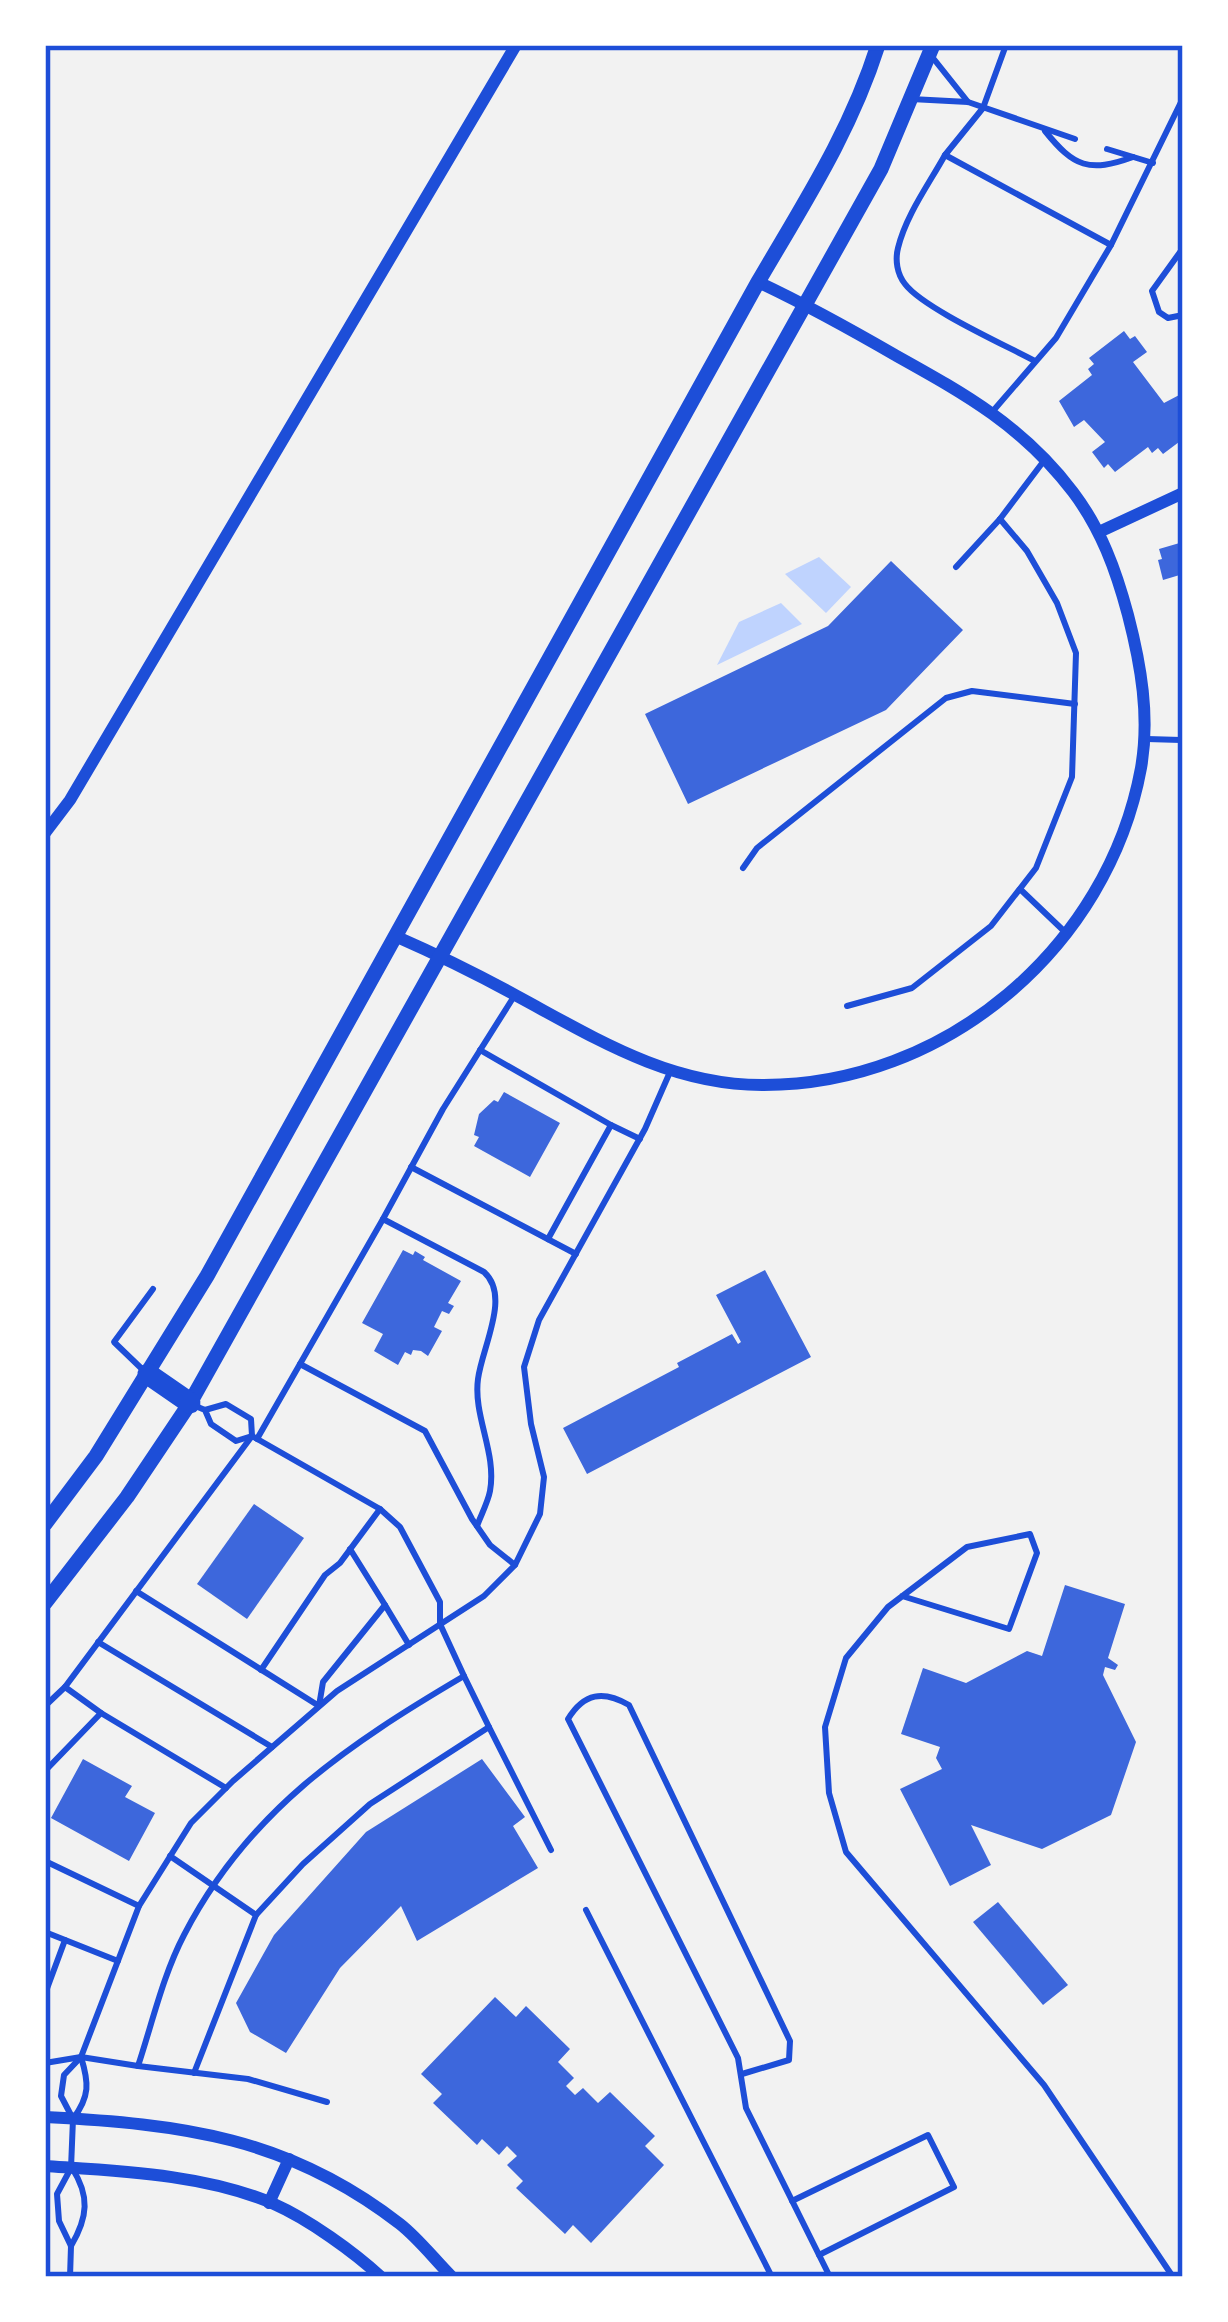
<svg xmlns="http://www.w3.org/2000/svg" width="1228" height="2322" font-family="Mulish,sans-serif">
<rect width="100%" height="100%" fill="#f2f2f2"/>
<g fill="#bfd3fe">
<path d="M819 557 851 587 826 613 785 574Z"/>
<path d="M781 603 802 624 717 665 739 622Z"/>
</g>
<g fill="#3d67dc">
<path d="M1124 331 1130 339 1135 336 1147 352 1133 362 1164 403 1183 393V439L1163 454 1158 448 1152 453 1148 447 1115 472 1108 464 1104 468 1092 452 1105 442 1084 420 1074 427 1059 401 1092 375 1088 369 1094 364 1089 358Z"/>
<path d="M1183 542V574L1163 580 1158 560 1162 559 1159 549Z"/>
<path d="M891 561 963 630 886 710 688 804 645 714 828 626Z"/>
<path d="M504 1092 560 1123 530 1177 474 1146 479 1137 474 1135 479 1114 494 1100 498 1102Z"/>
<path d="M403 1250 413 1255 415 1251 425 1257 423 1260 461 1281 448 1303 454 1306 449 1314 442 1311 434 1327 442 1331 428 1356 421 1351 413 1350 411 1355 405 1352 398 1365 374 1351 383 1334 362 1323Z"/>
<path d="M765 1270 811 1357 587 1474 563 1428 679 1367 677 1363 732 1334 738 1344 741 1342 716 1295Z"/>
<path d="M254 1504 304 1538 247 1619 197 1584Z"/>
<path d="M1065 1585 1125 1604 1108 1658 1118 1665 1115 1670 1105 1667 1103 1675 1136 1742 1111 1815 1042 1849 971 1825 991 1865 950 1886 900 1789 942 1769 936 1758 940 1747 901 1734 923 1668 966 1683 1027 1651 1042 1656Z"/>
<path d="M83 1759 132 1786 125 1797 155 1813 129 1861 51 1818Z"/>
<path d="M482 1759 525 1817 513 1826 538 1868 417 1941 401 1906 340 1968 286 2053 250 2032 236 2003 274 1935 366 1832Z"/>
<path d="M998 1902 1068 1985 1043 2005 973 1922Z"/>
<path d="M495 1997 516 2017 526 2006 570 2049 558 2062 574 2078 566 2086 575 2095 583 2088 598 2103 610 2092 655 2136 645 2146 664 2165 591 2243 573 2225 565 2234 516 2188 523 2181 507 2165 517 2156 507 2146 499 2155 482 2139 477 2145 433 2103 442 2094 421 2074Z"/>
</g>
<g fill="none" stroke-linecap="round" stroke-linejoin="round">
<g stroke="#1d4ed8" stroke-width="6">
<path d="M933 58 968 102"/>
<path d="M911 99 968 102 1075 139"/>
<path d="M1045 131C1074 167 1089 173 1133 157"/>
<path d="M1107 149 1153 163"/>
<path d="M945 155 983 108 1006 45"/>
<path d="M1111 245 1183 98"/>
<path d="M1183 248 1152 291 1159 312 1168 318 1183 315"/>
<path d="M993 411 1056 338 1111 245 945 155C929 184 906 215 898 248 895 260 897 274 905 284 923 308 1005 345 1035 361"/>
<path d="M956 567 1000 519 1043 462"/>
<path d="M1147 739 1181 740 1183 765"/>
<path d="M1181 740 1183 711"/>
<path d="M743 868 757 848 946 698 972 691 1075 704"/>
<path d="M1020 889 1065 932"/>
<path d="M847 1006 912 988 991 926 1036 868 1072 777 1076 653 1057 603 1027 551 1000 519"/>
<path d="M480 1050 611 1125"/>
<path d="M411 1167 576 1254"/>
<path d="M383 1219 443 1109 513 998"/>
<path d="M548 1239 611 1125 640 1139"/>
<path d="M300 1364 383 1219 484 1272C511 1296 482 1347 478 1379 473 1416 497 1453 490 1491 488 1502 481 1515 477 1526"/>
<path d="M142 1369 114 1342 153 1289"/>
<path d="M193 1405 205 1410 211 1424 236 1441 252 1436 251 1419 226 1404 205 1410"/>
<path d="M257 1439 300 1364 425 1431 472 1519 490 1545 515 1565"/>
<path d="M350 1549 385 1605"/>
<path d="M136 1591 319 1706 323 1682 385 1605 409 1645"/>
<path d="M902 1596 1009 1629 1037 1553 1030 1534 967 1547 888 1607 846 1658 825 1727 829 1793 846 1852 1044 2085 1173 2277"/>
<path d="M98 1642 272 1747"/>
<path d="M261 1670 325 1575 340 1563 380 1509"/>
<path d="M45 1706 65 1687 252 1436 380 1509 400 1527 440 1602V1624L464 1676C347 1745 248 1811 184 1935 163 1975 152 2024 138 2066L81 2057 45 2063"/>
<path d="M101 1713 226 1788"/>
<path d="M489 1727 551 1850"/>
<path d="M45 1771 101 1713 65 1687"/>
<path d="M170 1856 256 1915 194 2073"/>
<path d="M45 1861 139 1906"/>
<path d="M586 1910 772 2277"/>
<path d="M256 1915 303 1864 370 1804 489 1727 464 1676"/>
<path d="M45 1932 118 1961"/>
<path d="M45 1994 65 1940"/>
<path d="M138 2066 248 2079 327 2102"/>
<path d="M742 2074 789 2060 790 2041 629 1705C603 1690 584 1693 568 1719L738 2058 746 2108 830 2277"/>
<path d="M73 2119C90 2096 89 2083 81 2057"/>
<path d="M792 2201 928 2135 954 2187 819 2255"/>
<path d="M71 2246C88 2217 90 2196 72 2168"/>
<path d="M70 2277 71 2246 59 2221 57 2194 71 2168 73 2119 61 2096 64 2075 81 2057 139 1906 191 1823 233 1781 337 1691 484 1596 515 1565 540 1514 544 1477 531 1424 524 1367 539 1320 645 1129 670 1072"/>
</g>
<g stroke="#1d4ed8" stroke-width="12">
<path d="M1099 532 1183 493"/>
<path d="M45 833 70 800 516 45"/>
<path d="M395 936C436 954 477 974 517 996 595 1038 669 1085 762 1085 944 1086 1108 948 1141 768 1150 717 1141 665 1128 615 1116 570 1101 529 1073 492 1023 426 965 394 895 355 850 329 805 304 758 282"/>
<path d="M45 2117C182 2124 288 2137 400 2224 419 2239 435 2260 452 2277"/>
<path d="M45 2166C119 2171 205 2174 274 2204 308 2219 354 2252 381 2277"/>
<path d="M269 2203 289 2159"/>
</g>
<g stroke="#1d4ed8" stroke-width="15">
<path d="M45 1524 96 1456 207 1276 758 282C804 203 850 133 878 45"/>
<path d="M45 1603 127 1497 190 1403 881 169 933 45"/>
</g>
<path stroke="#1d4ed8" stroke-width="21" d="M148 1374 190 1403"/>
</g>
<rect width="1228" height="2322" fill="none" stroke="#ffffff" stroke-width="96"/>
<rect x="48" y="48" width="1132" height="2226" fill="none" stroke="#1d4ed8" stroke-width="4.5"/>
</svg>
